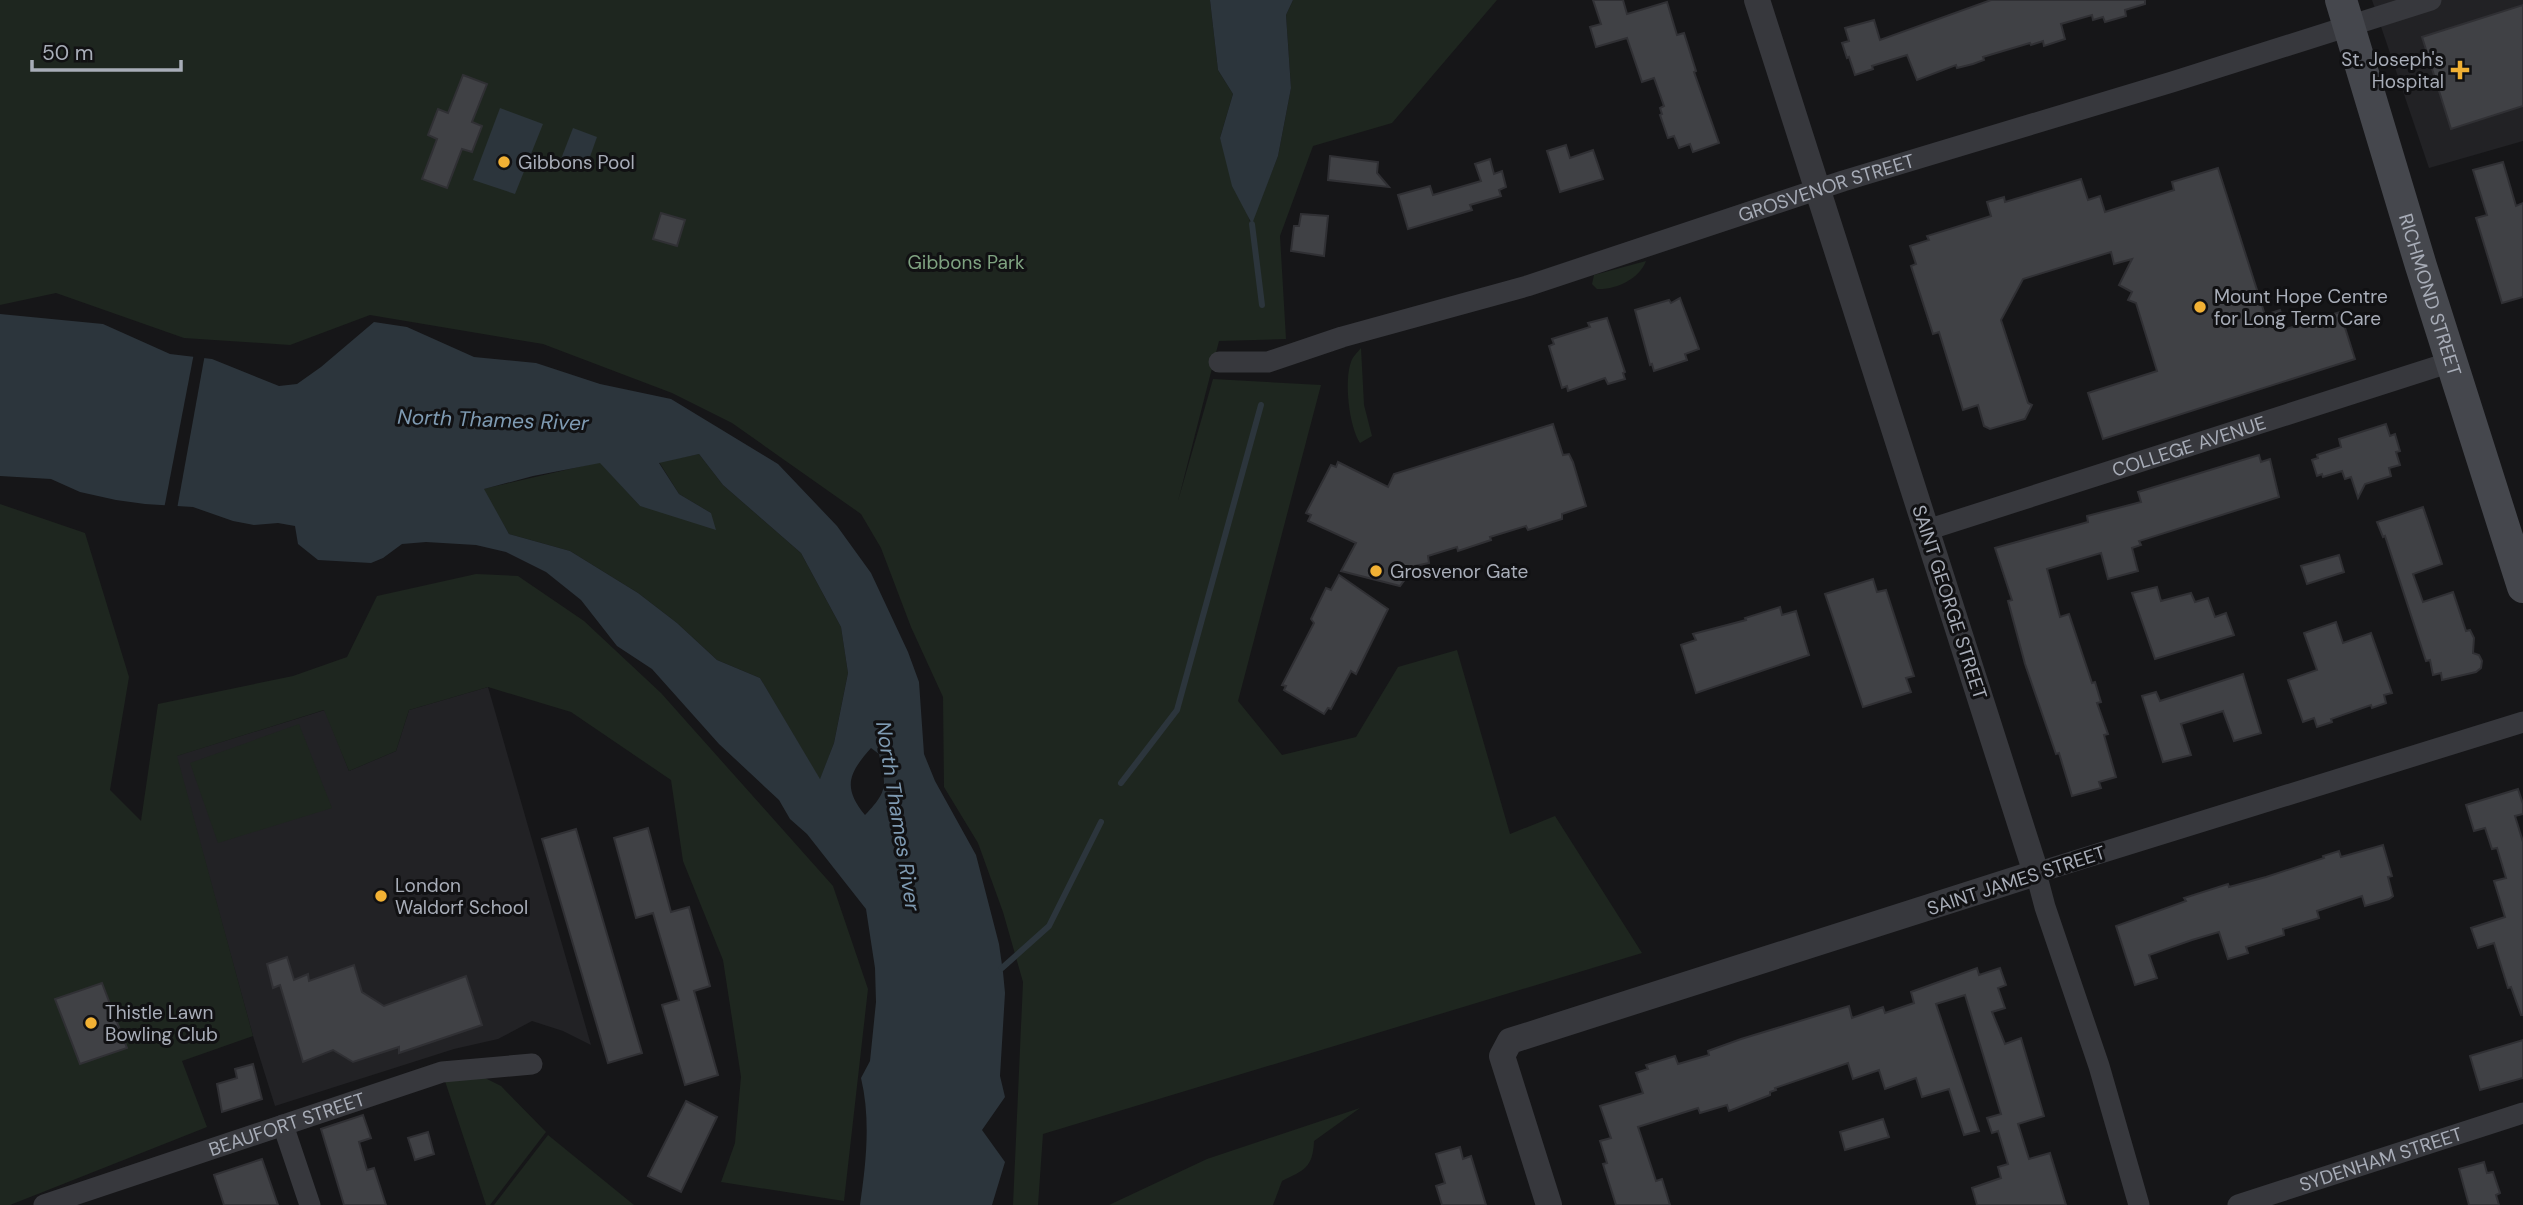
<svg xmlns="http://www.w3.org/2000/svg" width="2523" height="1205" font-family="'DM Sans',sans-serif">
<rect width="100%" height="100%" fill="#161618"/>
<g fill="#222225">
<path d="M2372 0H2523V141L2429 168Z"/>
<path d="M488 687 591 1045 563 1031 532 1021 498 1039 454 1049 275 1106 253 1036 176 756 325 710 349 771 396 751 409 710Z"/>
</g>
<g fill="#1e261f">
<path d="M0 0H1210L1218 70 1233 94 1220 138 1251 224 1278 156 1291 88 1286 15 1293 0H1497L1392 123 1313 146 1280 236 1286 339 1219 341 1178 501 1213 379 1321 385 1238 701 1282 755 1356 737 1398 667 1457 650 1510 834 1555 816 1642 953 1043 1134 1038 1205H1013L1023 982 1003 912 978 843 944 787 943 697 911 627 881 548 861 514 732 423 672 393 543 344 370 315 290 345 184 338 56 293 0 305Z"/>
<path d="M1646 261C1639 279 1616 290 1597 289L1592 284 1594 275Z"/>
<path d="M1361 348 1364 405 1372 436 1360 443C1349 426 1344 381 1351 362 1352 357 1358 352 1361 348Z"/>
<path d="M699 454 723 485 801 553 841 627 848 673 834 743 820 780 760 678 717 660 677 623 638 593 570 551 509 534 483 489 600 462 640 506 711 513 679 494 659 462Z"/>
<path d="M0 504 85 533 129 677 110 790 141 821 158 704 293 676 347 657 377 596 476 574 518 576 584 621 661 693 833 886 868 989 844 1201 721 1182 735 1143 741 1077 723 960 683 861 671 780 571 712 488 687 409 710 396 751 349 771 324 710 177 756 253 1036 182 1061 207 1127 10 1205H0Z"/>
<path d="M299 724 332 808 218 843 190 763Z"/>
<path d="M444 1078H485L501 1086 546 1132 490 1205H486Z"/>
<path d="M1360 1108 1314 1141C1313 1168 1304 1170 1282 1181L1273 1205H1109L1207 1159Z"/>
<path d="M548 1135 634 1205H494Z"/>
</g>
<g fill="#2c353c" fill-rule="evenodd">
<path d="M1210 0H1293L1286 15 1291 88 1278 156 1252 224 1232 186 1220 138 1233 94 1218 70Z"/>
<path d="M500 108 543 124 515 194 473 180Z"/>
<path d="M573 128 597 137 586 168 561 159Z"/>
<path d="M0 314 103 324 170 354 212 359 279 386 297 384 321 367 374 322 407 327 474 357 536 363 600 384 671 399 778 464 837 526 871 573 908 652 919 682 924 754 935 781 976 855 999 944 1003 972 1005 993 1000 1076 1005 1097 982 1130 1005 1162 992 1205H860C866 1163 871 1120 861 1078L870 1061 876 1002 875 968 866 909 807 834 790 819 779 800 719 744 652 669 617 646 581 600 546 572 506 552 476 545 426 542 402 544 383 558 371 563 318 560 298 544 295 526 278 523 254 525 233 521 193 507 145 504 116 500 80 492 51 479 0 476ZM699 454 723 485 801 553 841 627 848 673 834 743 820 779 760 678 717 660 677 623 638 593 570 551 509 534 484 489 533 476 600 463 640 506 716 530 711 513 679 494 659 463ZM871 748 879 754C886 785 889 790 865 815 842 787 849 773 871 748Z"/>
</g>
<path fill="#161618" d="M194 353 205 354 177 509H164Z"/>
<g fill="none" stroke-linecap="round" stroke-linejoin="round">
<g stroke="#2c353c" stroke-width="6">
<path d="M1252 224 1262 305"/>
<path d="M1121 783 1177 710 1261 405"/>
<path d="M1002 968 1049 926 1101 822"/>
</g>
</g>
<g fill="#404145" stroke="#303034" stroke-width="2">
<path d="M1593 0H1623L1627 14 1667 2 1677 35 1684 33 1696 71 1694 72 1719 143 1693 152 1690 144 1679 148 1674 136 1668 138 1660 115 1662 114 1660 108 1664 106 1654 78 1642 82 1627 38 1596 47 1590 27 1601 24Z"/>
<path d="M1991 0H2145V4L2125 10 2126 16 2105 22 2103 17 2093 20 2092 15 2061 24 2065 39 2044 46 2043 41 2031 45 2030 43 1983 57 1984 60 1973 64 1957 68 1956 65 1917 80 1907 55 1872 66 1873 69 1855 75 1849 57 1847 58 1842 43 1849 41 1845 28 1874 20 1880 40Z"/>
<path d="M2523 5V106L2451 129 2422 37Z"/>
<path d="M463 75 487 84 472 122 482 126 472 152 462 149 447 188 422 179 437 139 428 135 438 109 448 113Z"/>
<path d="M1566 145 1570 158 1593 150 1603 179 1560 192 1547 151Z"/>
<path d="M1330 156 1378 162 1377 173 1389 187 1328 180Z"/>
<path d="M1490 159 1494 174 1502 171 1506 187 1499 190 1501 196 1470 205 1472 210 1408 229 1398 195 1430 186 1433 195 1481 181 1475 164Z"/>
<path d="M2503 162 2516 206 2523 203V297L2502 303 2476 218 2487 215 2473 170Z"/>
<path d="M2218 168 2265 315 2280 310 2286 329 2340 312 2355 359 2103 439 2088 393 2157 371 2136 303 2128 300 2132 292 2119 285 2132 259 2114 264 2111 252 2023 279 2001 320 2028 403 2032 405 2025 419 1990 429 1984 426 1978 405 1963 410 1939 332 1933 334 1911 266 1916 264 1910 246 1929 240 1927 236 1991 216 1987 202 2004 197 2005 202 2081 179 2088 200 2100 196 2105 212 2174 190 2172 182Z"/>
<path d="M661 213 685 220 677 246 653 239Z"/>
<path d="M1301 214 1328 216 1324 256 1291 251 1294 226H1299Z"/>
<path d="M1680 298 1699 349 1685 354 1687 360 1654 371 1652 364 1650 365 1635 310 1669 300 1671 303Z"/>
<path d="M1607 318 1625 372 1623 373 1625 379 1608 384 1605 378 1568 391 1567 386 1562 388 1549 346 1554 344 1552 339 1590 327 1588 323Z"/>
<path d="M1553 424 1563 455 1569 454 1573 462 1586 506 1562 514V519L1528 530 1526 526 1490 537 1491 540 1458 551 1457 547 1428 556 1429 563 1415 566 1400 586 1341 571 1356 543 1308 521 1311 515 1306 513 1331 465 1336 467 1338 462 1388 487 1394 474Z"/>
<path d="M2386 424 2390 436 2395 434 2400 451 2396 452 2400 465 2389 468 2391 476 2365 484 2358 498 2351 477 2345 479 2342 471 2323 477 2322 474 2317 476 2312 460 2318 458 2317 455 2341 447 2339 439Z"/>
<path d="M2259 455 2261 462 2270 459 2279 497 2139 541 2141 545 2132 548 2138 571 2108 579 2101 553 2047 569 2060 617 2069 614 2092 683 2095 682 2101 702 2097 703 2108 734 2104 735 2116 777 2099 782 2101 788 2072 796 2059 753 2056 754 2025 664 2008 601 2012 600 1995 548 2088 522 2087 516 2141 502 2138 492Z"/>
<path d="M2423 507 2442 564 2413 574 2423 602 2453 592 2466 631 2470 630 2474 638 2473 653 2479 655 2482 661 2481 668 2476 672 2442 680 2441 673 2433 675 2430 660 2426 661 2385 536 2383 537 2377 522Z"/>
<path d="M2339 555 2344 572 2307 584 2301 566Z"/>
<path d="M1339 575 1388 609 1356 674 1351 671 1331 709 1328 708 1324 714 1284 690 1286 686 1282 685 1314 623 1311 619 1326 588 1331 590Z"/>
<path d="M1873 579 1877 592 1886 590 1914 676 1906 678 1911 692 1863 707 1825 594Z"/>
<path d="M2157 587 2161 601 2191 593 2195 602 2208 598 2215 617 2226 613 2234 635 2155 659 2132 593Z"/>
<path d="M1780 607 1782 615 1796 611 1809 655 1696 693 1681 645 1696 640 1693 634 1746 620 1745 618Z"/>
<path d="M2336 622 2343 643 2371 633 2392 693 2384 695 2386 703 2372 708 2371 705 2331 719 2332 722 2317 727 2314 718 2303 722 2288 680 2317 670 2304 633Z"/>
<path d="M2243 674 2261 733 2234 741 2223 711 2181 724 2191 755 2163 762 2142 696 2156 692 2160 701Z"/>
<path d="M2518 789 2523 804V814L2515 816 2523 842V1015H2521L2511 987 2508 988 2494 943 2478 948 2471 928 2505 917 2494 881 2506 878 2497 848 2492 849 2485 828 2474 831 2466 805Z"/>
<path d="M648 828 671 912 689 907 710 986 694 991 718 1075 685 1085 662 1005 679 1000 653 913 636 918 614 838Z"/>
<path d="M576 829 642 1053 608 1063 542 839Z"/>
<path d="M2383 845 2392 876 2388 877 2393 896 2389 899 2365 906 2362 896 2317 911 2319 918 2283 929 2284 935 2246 947 2248 953 2228 959 2219 932 2192 940 2149 955 2157 978 2135 985 2116 926 2186 901 2184 898 2228 884 2229 887 2266 877 2324 858 2323 856 2339 851 2341 857Z"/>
<path d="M287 957 294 980 308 974 309 981 354 965 362 992 384 1006 466 976 482 1025 399 1053V1047L353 1062 333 1050 303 1062 280 985 273 988 267 964Z"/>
<path d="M1977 968 1979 975 2000 968 2006 985 1998 988 2005 1008 1992 1012 2005 1044 2021 1038 2044 1116 2018 1124 2029 1159 2050 1153 2066 1205H1977L1972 1188 2001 1178 1998 1167 2008 1164 1998 1131 1992 1133 1987 1118 2001 1114 1965 995 1936 1004 1979 1131 1964 1135 1949 1089 1922 1097 1916 1078 1885 1089 1879 1070 1853 1079 1848 1063 1775 1088 1776 1090 1770 1092V1095L1729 1111 1727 1105 1700 1113 1698 1108 1638 1127 1656 1181 1662 1179 1670 1205H1616L1603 1164 1607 1163 1600 1141 1611 1138 1600 1106 1643 1093 1636 1073 1648 1069 1646 1065 1675 1056 1678 1064 1709 1055 1708 1051 1741 1039 1849 1006 1852 1018 1883 1007 1885 1013 1914 1003 1911 992Z"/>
<path d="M102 983 127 1048 80 1064 55 999Z"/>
<path d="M2523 1040V1078L2480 1090 2470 1056Z"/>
<path d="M253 1064 262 1099 222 1112 217 1084 237 1078 235 1069Z"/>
<path d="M686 1101 717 1117 681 1192 648 1176Z"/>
<path d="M363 1115 371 1138 359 1142 367 1170 374 1168 386 1205H344L321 1129Z"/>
<path d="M1883 1119 1889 1137 1845 1150 1840 1132Z"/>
<path d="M428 1132 434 1154 415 1160 408 1138Z"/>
<path d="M1460 1147 1463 1159 1471 1156 1486 1205H1442L1436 1186 1445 1183 1436 1154Z"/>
<path d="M262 1159 278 1205H224L214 1175Z"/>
<path d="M2484 1162 2487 1173 2493 1172 2500 1193 2496 1195 2499 1205H2469L2459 1169Z"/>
</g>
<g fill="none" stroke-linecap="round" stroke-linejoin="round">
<g stroke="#37383d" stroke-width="21">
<path id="s1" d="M1219 362H1268L1342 337 1527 286 1843 181 2172 82 2431 0"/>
<path id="s2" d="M1927 530 2451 362"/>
<path d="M283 1125 310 1205"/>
<path id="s3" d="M44 1205 442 1072 532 1064"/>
<path d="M2139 1205 2099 1066 2045 907 2036 873 2523 722"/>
<path id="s4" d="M2238 1205 2523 1113"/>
</g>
<path stroke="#37383d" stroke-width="26" d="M1549 1205 1502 1056 1510 1041 2036 873 1757 0"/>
<path stroke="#45474d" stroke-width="32" id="s5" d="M2341 0 2421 266 2523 587"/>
</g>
<g fill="#f2b134" stroke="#111113" stroke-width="2.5">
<path d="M2456.5 59.5h7v7h7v7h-7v7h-7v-7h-7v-7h7z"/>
<circle cx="504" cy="162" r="7"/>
<circle cx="2200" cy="307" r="7"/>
<circle cx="1376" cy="571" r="7"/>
<circle cx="381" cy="896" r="7"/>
<circle cx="91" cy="1023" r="7"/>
</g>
<g text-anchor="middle" stroke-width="6" stroke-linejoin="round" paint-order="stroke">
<g font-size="19" fill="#a8adb8" stroke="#111113" text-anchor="start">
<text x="2444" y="66" text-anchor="end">St. Joseph's<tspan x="2444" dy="22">Hospital</tspan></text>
<text x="518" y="169">Gibbons Pool</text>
<text x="2214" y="303">Mount Hope Centre<tspan x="2214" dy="22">for Long Term Care</tspan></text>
<text x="1390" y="578">Grosvenor Gate</text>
<text x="395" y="892">London<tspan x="395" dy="22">Waldorf School</tspan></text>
<text x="105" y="1019">Thistle Lawn<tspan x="105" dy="22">Bowling Club</tspan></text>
</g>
<g font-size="19" fill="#a8adb8" stroke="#111113">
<text dy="7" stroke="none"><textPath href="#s1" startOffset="634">GROSVENOR STREET</textPath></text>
<text dy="7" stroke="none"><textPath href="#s5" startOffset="308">RICHMOND STREET</textPath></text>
<text dy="7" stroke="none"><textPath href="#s2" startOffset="275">COLLEGE AVENUE</textPath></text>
<text transform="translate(1950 602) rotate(72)" y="7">SAINT GEORGE STREET</text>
<text transform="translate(2016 880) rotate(-18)" y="7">SAINT JAMES STREET</text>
<text dy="7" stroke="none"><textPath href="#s3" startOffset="256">BEAUFORT STREET</textPath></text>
<text dy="7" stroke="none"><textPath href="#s4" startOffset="150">SYDENHAM STREET</textPath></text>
</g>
<g font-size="19" fill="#7fa381" stroke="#111113">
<text x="966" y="269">Gibbons Park</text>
</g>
<g font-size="21" font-style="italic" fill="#7f9bb3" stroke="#111113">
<text transform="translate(493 420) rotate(2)" y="7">North Thames River</text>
<text transform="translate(898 816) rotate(81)" y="7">North Thames River</text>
</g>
</g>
<path d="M32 60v10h149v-10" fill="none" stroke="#a8adb8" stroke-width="3.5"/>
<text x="42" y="60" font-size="21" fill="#a8adb8" stroke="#111113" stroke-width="5" paint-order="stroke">50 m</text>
</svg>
